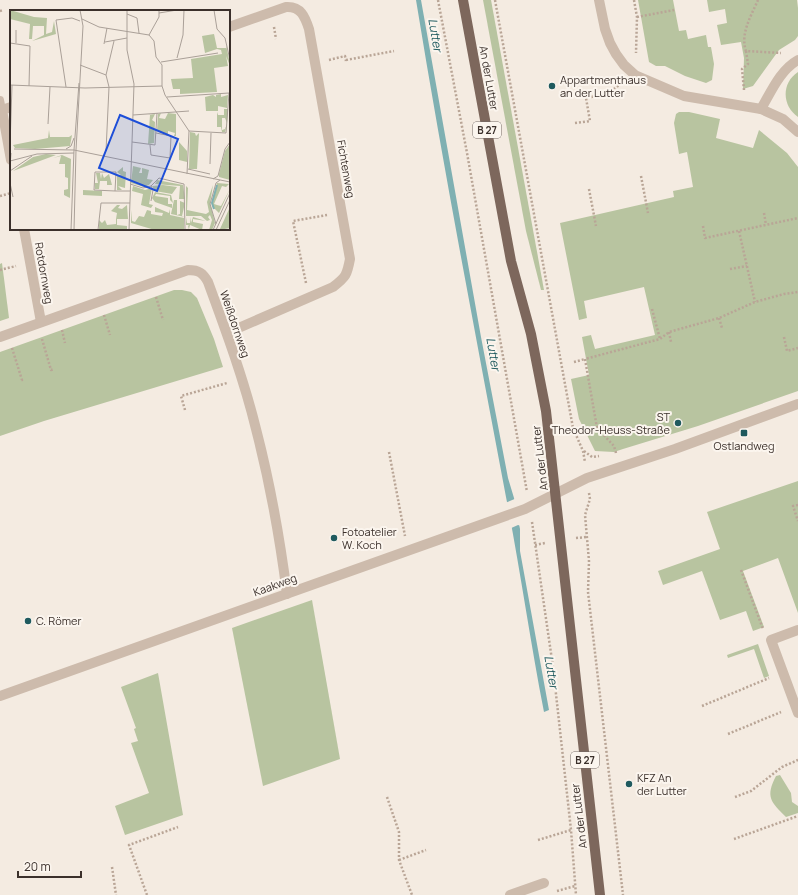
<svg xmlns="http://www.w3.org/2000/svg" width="798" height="895" font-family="Manrope,sans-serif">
<rect width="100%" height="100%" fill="#f4ebe1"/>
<g fill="#b8c4a0">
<path d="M483 0H491L544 290H541L526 231Z"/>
<path d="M638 0H673L679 31 686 30 688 39 706 35 708 47H711L714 64 712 80 706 83 685 76 665 66H656L649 62Z"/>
<path d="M707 0H797L798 8V36L795 40 779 50 753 86 743 89 744 58 741 42 721 45 717 25 727 23 725 9 709 12Z"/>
<path d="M798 72V117C782 106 781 83 798 72Z"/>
<path d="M679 112H689L720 119 716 138 753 148 759 130 787 153 798 167V391L698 426 623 449 614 452 595 451 579 419 571 379 589 375 582 337 591 335 595 349 655 335 644 287 584 301 587 318 579 320 560 223 674 197 673 191 693 187 687 152 679 154 674 123 676 114Z"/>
<path d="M2 263 9 318 0 321V264Z"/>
<path d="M174 290H182L191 292 197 298 214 339 223 367 44 421 0 436V352Z"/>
<path d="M798 481V613L778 558 743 571 764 627 753 631 746 611 720 620 702 571 663 585 658 571 720 549 707 512Z"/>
<path d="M312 600 340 759 263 786 232 628Z"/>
<path d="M758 644 769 676 764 678 754 649 728 658 727 655Z"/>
<path d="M158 673 183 815 125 835 115 806 149 793 131 743 138 741 134 729 136 728 121 687Z"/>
<path d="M780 775 791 793 792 802 798 806V813L786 817C771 802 765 797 776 776Z"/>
</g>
<path fill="#7fb0b2" d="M416 0H421L481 337 508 478 514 498 520 529V551L549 710 544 712C530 640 520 568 506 497 475 332 443 166 416 0Z"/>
<path fill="#f4ebe1" d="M517 498 522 526 518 525 509 529 505 503Z"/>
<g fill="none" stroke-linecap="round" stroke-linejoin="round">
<g stroke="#b9a596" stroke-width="2.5" stroke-dasharray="2 2" stroke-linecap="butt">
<path d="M438 0 467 153 527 492"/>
<path d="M495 0 573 428 583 451 585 462"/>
<path d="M634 0 637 17 636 53"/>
<path d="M758 0C751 16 740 34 746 51L781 53"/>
<path d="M0 11 3 10"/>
<path d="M637 17 674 10"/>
<path d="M274 27 276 39"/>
<path d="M329 60 345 56 346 61"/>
<path d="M346 60 394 51"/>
<path d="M744 90 742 69 748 64 746 51"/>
<path d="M575 123 590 121 586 98 607 94 622 83"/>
<path d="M641 176 648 213"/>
<path d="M589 189 596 226"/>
<path d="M0 196 11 193"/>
<path d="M764 213 766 225"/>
<path d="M703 226 705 238 798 218"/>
<path d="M739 231 755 302"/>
<path d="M730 269 747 266"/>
<path d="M0 270 16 266"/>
<path d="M306 283 293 221 327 215"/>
<path d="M156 297 163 320"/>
<path d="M652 309 660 339"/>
<path d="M104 315 110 335"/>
<path d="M719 318 722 328"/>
<path d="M62 330 65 343"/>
<path d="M669 332 671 342"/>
<path d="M784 337 787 351 798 348"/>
<path d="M42 339 51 370 54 369"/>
<path d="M12 348 22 380H20"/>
<path d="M574 362 585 359"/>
<path d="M185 410 181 396 227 383"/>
<path d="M584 451 592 457 599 456"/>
<path d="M389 452 405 536"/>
<path d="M616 453 614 446 597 428 585 359 660 339 669 332 719 318 755 302 784 294 798 292"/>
<path d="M589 493 590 499 585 515 589 561 588 592 623 895"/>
<path d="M798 505 793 506 798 521"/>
<path d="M532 522 553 667 571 830 576 895"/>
<path d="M576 538 587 537"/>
<path d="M535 545 545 543"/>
<path d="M741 570 763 629"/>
<path d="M702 706 769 678"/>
<path d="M728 734 781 712"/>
<path d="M387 797 399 832V860L412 895"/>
<path d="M735 797 751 791 782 767 798 760"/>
<path d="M734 839 798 816"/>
<path d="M538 840 571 830"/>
<path d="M399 860 426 850"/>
<path d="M112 867 116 895"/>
<path d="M557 891 575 886"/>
<path d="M147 895 129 845 178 827"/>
</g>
<path stroke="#cdbbac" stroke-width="8" d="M0 100 2 110"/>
<g stroke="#cdbbac" stroke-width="10">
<path d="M599 0 605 29 610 43 616 54 624 65 635 75 684 96 761 109 783 119 798 132"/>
<path d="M11 107 2 110 11 160"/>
<path d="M761 109C771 92 780 70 798 60"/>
<path d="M24 229 41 322"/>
<path d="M227 333 333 287C346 277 347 275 350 259L309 29C305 17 301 6 286 7L229 27"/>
<path d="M0 337 188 270C199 270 203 273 208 282 226 331 244 380 256 429 270 483 280 539 287 594"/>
<path d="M798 630 771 640 798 713"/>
<path d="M0 696 525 509 587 478 675 449 798 404"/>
<path d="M510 895 544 883"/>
</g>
<path stroke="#7d675c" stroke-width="10" d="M463 0 511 261 531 334 546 411 600 895"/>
</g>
<g fill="#1f5a5e" stroke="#fbf5ee" stroke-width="1.5">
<circle cx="552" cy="86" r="4"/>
<circle cx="678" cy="423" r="4"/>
<rect x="740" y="429" width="8" height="8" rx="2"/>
<circle cx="334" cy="538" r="4"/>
<circle cx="28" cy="621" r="4"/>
<circle cx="629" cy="784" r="4"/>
</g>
<g text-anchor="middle" stroke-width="4" stroke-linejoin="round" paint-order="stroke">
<g fill="#fbf5ee" stroke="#756b66" stroke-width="1">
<rect x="473" y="122" width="28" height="16" rx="3"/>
<rect x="571" y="752" width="28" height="16" rx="3"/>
</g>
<g font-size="10" font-weight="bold" fill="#3b302b">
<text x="487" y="134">B 27</text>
<text x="585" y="764">B 27</text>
</g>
<g font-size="11" fill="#3b302b" stroke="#fbf5ee">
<text transform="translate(489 78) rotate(80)" y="4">An der Lutter</text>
<text transform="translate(346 169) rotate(80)" y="4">Fichtenweg</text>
<text transform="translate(44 273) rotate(80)" y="4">Rotdornweg</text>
<text transform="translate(235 324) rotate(71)" y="4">Weißdornweg</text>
<text transform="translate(540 458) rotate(-97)" y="4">An der Lutter</text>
<text transform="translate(275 585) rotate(-20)" y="4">Kaakweg</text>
<text transform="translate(579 816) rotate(-97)" y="4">An der Lutter</text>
</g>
<g font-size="11" fill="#3b302b" stroke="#fbf5ee" text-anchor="start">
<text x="560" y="84">Appartmenthaus<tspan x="560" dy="13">an der Lutter</tspan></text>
<text x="670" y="421" text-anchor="end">ST<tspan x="670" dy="13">Theodor-Heuss-Straße</tspan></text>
<text x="744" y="450" text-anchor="middle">Ostlandweg</text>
<text x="342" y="536">Fotoatelier<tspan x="342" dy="13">W. Koch</tspan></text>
<text x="36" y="625">C. Römer</text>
<text x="637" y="782">KFZ An<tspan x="637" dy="13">der Lutter</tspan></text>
</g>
<g font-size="12" font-style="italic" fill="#1f5a5e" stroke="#fbf5ee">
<text transform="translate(435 35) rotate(80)" y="4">Lutter</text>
<text transform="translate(493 354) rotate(80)" y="4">Lutter</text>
<text transform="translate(551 672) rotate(80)" y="4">Lutter</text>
</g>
</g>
<g transform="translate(10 10)">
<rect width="220" height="220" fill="#f4ebe1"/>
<path d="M0 0 24 7 37 8 36 24 42 22 44 11 46 24 22 31 34 25V16H23L22 29H19L20 14 0 9ZM204 24 207 38H216V35L220 54V56L216 46 218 56 204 58 207 82 170 84V79H163L161 69 183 68 181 49 212 44 211 40 207 39 195 43 192 26ZM211 84V87L218 85 217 98 208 96V101H196L195 87 203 85 206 87V85ZM214 99H218L217 113 215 108H212V120L215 119 217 114 215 122H212L211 117H207V102L208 105H214ZM151 103 149 108 155 109 158 103 166 104V126H164L165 123 158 121V125L147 121 148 104ZM145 104 142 110 145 112 144 133 138 134 140 105H138ZM39 120 40 127H59L62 125 60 136 25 139 5 138 3 135 38 128ZM180 122 185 123 186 126 189 123 187 159H179ZM169 132 177 141V152L169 150ZM220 134V170L209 167V164L215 141ZM36 144 46 145 3 161 23 147ZM52 145 61 149 60 188 54 185V180L58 179V168L55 167V154H49L51 146 43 148ZM123 156 131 158 129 163H132V158L139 160 137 169 143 170 139 175 134 177 121 173ZM113 157V161L116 162 115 178 108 176 112 180H107V165H111L107 162ZM86 163H90L91 169 92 163 94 168 99 164 102 175H97V171H90L89 179H85V173H88ZM147 170 173 175 175 189H169L170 176 145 174ZM207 173 219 174 216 177 212 176 204 194 207 195 211 196 220 179 209 203 202 196ZM153 175 167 177 162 184 145 181 142 176ZM203 175 200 193 205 213 202 220H199L202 210 200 205 198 207 200 210 197 211 191 206H176V176L178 178 177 200 196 204 199 202 197 192ZM123 176 135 180 142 178 139 194 143 195 141 198 131 195 133 184 122 181ZM73 180 92 181V186L73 185ZM145 182 161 185 163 193 160 190V186L146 184 145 186 158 188V194H162V198L145 192 142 188ZM164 190H167V205L170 204V191L175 193 172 206 175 207 161 204ZM107 195H110L108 198 112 199 117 195 118 209H107V215L117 216V220H89V210L92 213 95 210 97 215 106 214V209L90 208 106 209 107 203 101 201ZM145 197 159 203 160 199V205L174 208V220H145L121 213V200L122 211 125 212 129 206 134 207 137 200 141 201V204L152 206 153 203 145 202ZM220 197V218L209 220 210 219ZM176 207 177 213H180V207L181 213 183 207 196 211 183 209V212L193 214 192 220 180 215 179 219 184 220H179L178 216 179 215H176Z" fill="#b8c4a0"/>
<path fill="none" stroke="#7fb0b2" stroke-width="2" d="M204 199 202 193 207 175"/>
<path fill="none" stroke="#aaa098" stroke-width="1" d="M117 0V40L124 74 119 220M204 0 207 19 215 28 220 50M149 3 167 0M117 4 127 8 129 23M72 9 89 17 139 25M139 25 144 31 146 47 152 55V76L155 85 179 121 177 164M139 25 149 7V0M95 32 117 28M0 33 20 36 19 76M6 33V20M94 34 97 18M167 48 173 25 174 0M151 52 208 43M70 55 96 65M0 75 75 78 152 76M56 77 46 10 62 8 70 11M157 87 219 83M123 105 179 101M38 114 40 77M179 121 216 123 219 83M122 132 145 135 147 103M140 135 141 145 160 148 161 126 146 123M0 136 2 75M4 139 64 140M56 139 61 136 64 128M64 140 69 73M66 140 73 16 70 0M96 141 99 77 96 65 104 31M0 151 27 144 64 143M200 154 201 123M0 156 1 143M178 159 200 164M0 161 22 146M203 169 208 166 215 139 220 132M0 173 3 187M120 174 133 178 141 176M141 176 149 168 174 174 175 220M141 176 143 180 141 191M105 181 84 180 85 162H106L105 181H120M206 214 200 194 206 173 210 170M61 220 64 140 220 172M64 220 66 140M88 220 91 193H120M203 220 220 183M206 220 220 190"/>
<path fill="#1d4ed8" fill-opacity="0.15" stroke="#1d4ed8" stroke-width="2" d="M110 105 168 129 147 181 89 158Z"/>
<rect width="220" height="220" fill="none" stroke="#3b302b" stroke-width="2"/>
</g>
<path d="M18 871v6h63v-6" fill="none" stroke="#3b302b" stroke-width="2"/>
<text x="24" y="871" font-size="12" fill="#3b302b" stroke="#fbf5ee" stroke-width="3" paint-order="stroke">20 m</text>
</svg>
